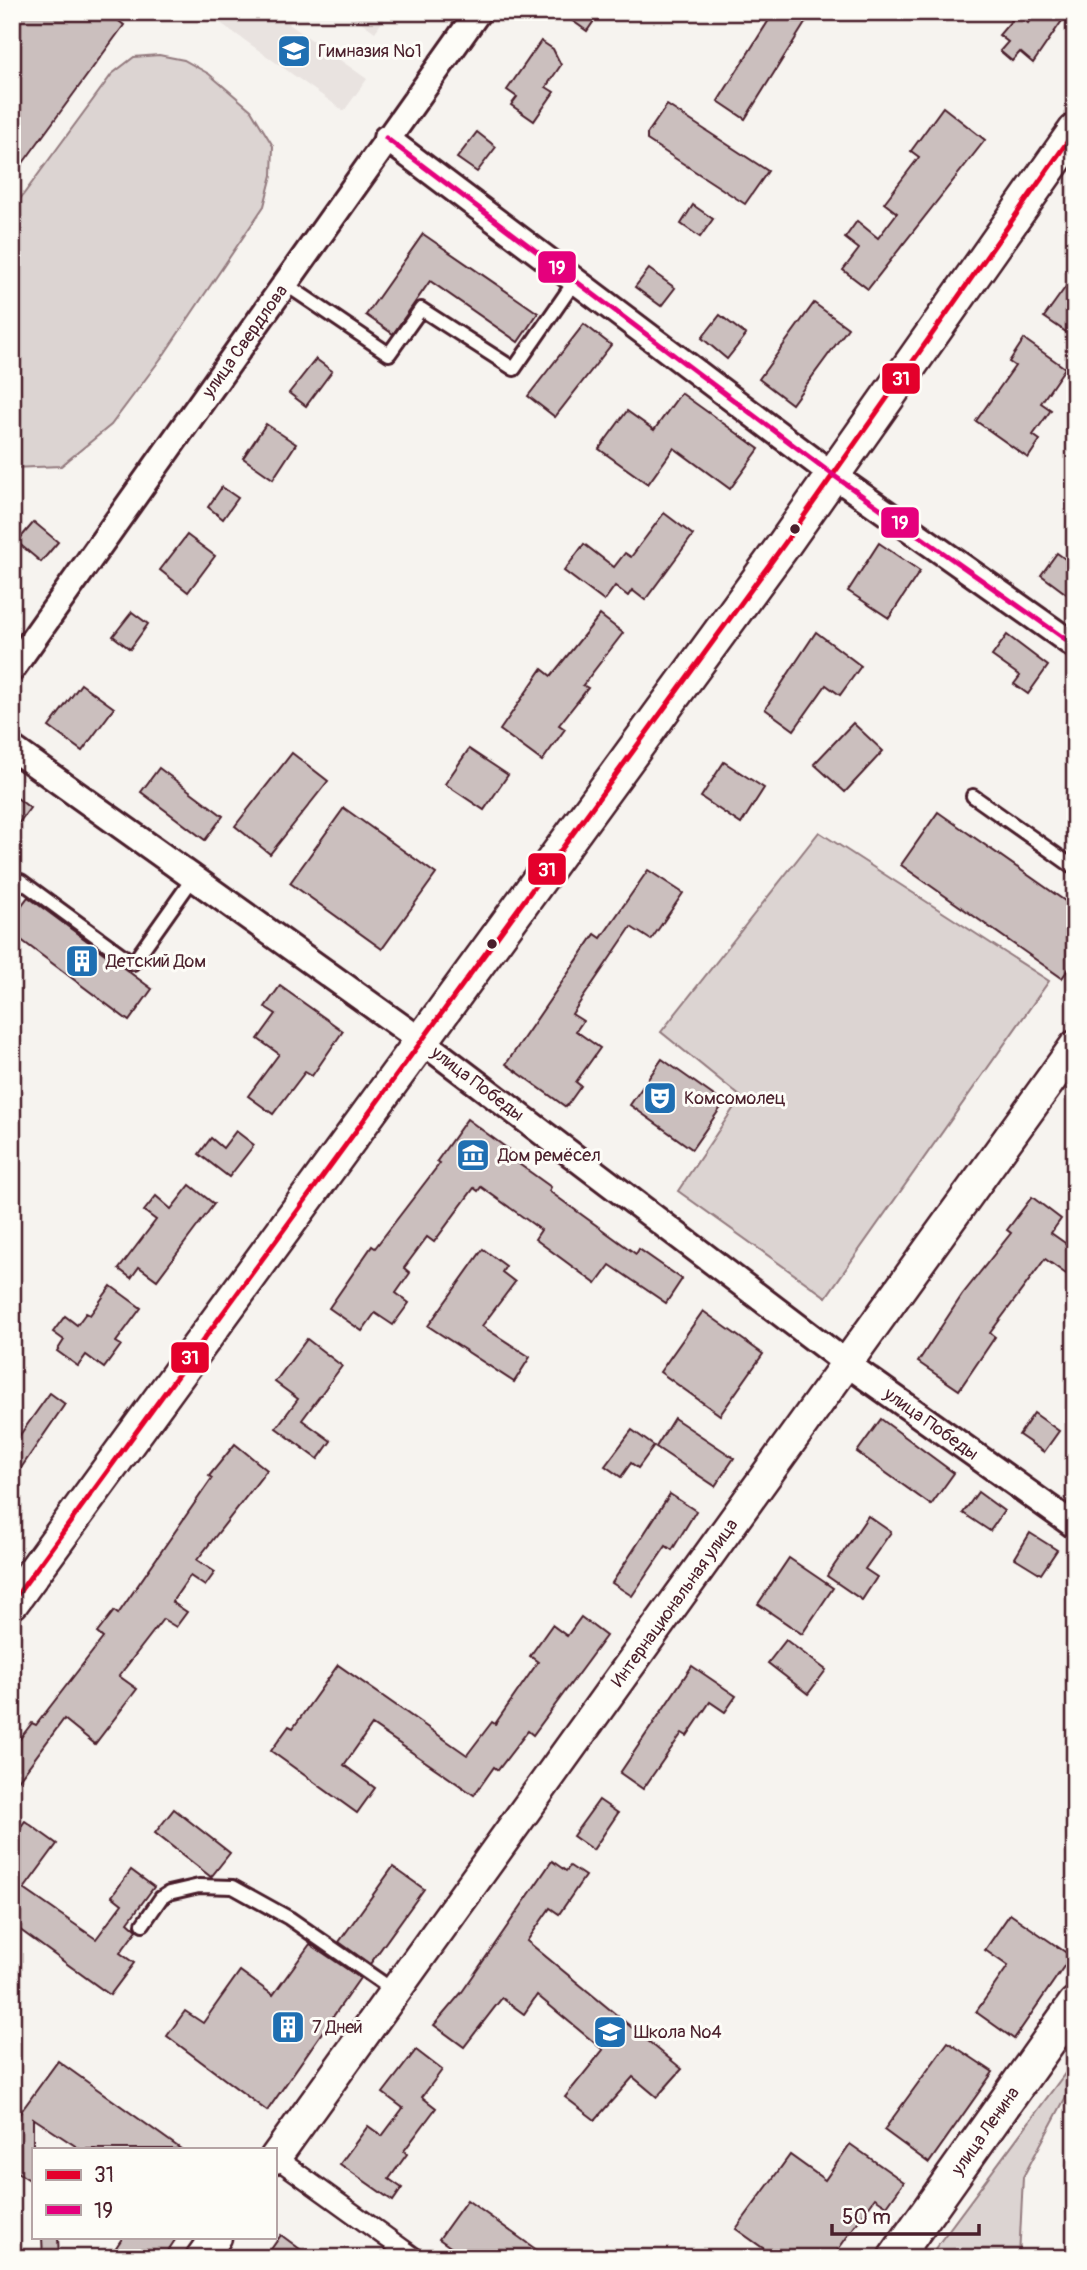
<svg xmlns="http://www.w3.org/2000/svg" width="1087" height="2270" font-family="Pangolin,sans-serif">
<rect width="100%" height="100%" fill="#f6f3ef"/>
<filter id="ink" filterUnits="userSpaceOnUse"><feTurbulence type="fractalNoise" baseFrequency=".0143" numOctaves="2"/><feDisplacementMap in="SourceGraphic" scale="14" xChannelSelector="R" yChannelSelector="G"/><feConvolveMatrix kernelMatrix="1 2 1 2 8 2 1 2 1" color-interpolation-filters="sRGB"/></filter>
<g filter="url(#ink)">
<g fill="#e9e3e0">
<path d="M205 12H296L289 24 367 79 344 111Z"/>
<path d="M347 12H389L375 32Z"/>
</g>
<g fill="#dcd4d2" stroke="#937a7e" stroke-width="2">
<path d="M159 55 184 60 209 74 251 110 273 146 272 175 264 206 165 353 111 425 61 466 12 468V210L112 74 134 57Z"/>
<path d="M819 832 1049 981 826 1297 678 1191 741 1097 661 1032Z"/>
<path d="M1075 2060V2080L1023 2177 1019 2258H936L931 2254Z"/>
</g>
<g fill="#cbbfbe" stroke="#4a1f2b" stroke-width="2">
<path d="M12 12H107L124 25 12 178Z"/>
<path d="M560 12H600L587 31Z"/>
<path d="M774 12H812L745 119 718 101Z"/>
<path d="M1036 12H1068L1033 63 1020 52 1012 61 1000 51 1008 42 999 35 1017 14 1028 23Z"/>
<path d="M541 41 553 49 561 65 546 87 554 92 534 121 511 105 517 97 507 90Z"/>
<path d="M667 105 768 171 745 204 647 140V134Z"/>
<path d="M943 107 985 140 868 289 843 270 859 249 845 238 857 221 878 238 897 213 884 203 919 157 911 151Z"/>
<path d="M477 132 496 147 477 172 457 158Z"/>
<path d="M693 205 713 219 700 237 681 224Z"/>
<path d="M423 234 538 313 518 342 430 281 393 334 366 315Z"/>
<path d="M649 269 675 288 661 306 635 287Z"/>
<path d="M1075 274V338L1044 317Z"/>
<path d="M814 303 848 328 792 404 759 379Z"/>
<path d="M720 315 746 335 727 359 702 338Z"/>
<path d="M584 324 611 345 555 417 528 396Z"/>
<path d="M1024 339 1065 368 1041 403 1051 410 1033 435 1040 440 1028 458 976 421 1015 366 1009 362Z"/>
<path d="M316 359 332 371 306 406 289 393Z"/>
<path d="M681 393 759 449 730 489 674 448 648 484 599 449 627 411 654 430Z"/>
<path d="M266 424 296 444 273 479 243 458Z"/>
<path d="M222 487 238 498 223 519 208 507Z"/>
<path d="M664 513 693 535 645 600 632 590 628 596 615 586 604 601 564 571 584 544 614 567 625 553 631 557Z"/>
<path d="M34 522 58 542 41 562 17 542Z"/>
<path d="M187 535 215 556 188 592 160 570Z"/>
<path d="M879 543 920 571 889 618 848 591Z"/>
<path d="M1057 553 1075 566V585L1068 595 1041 575Z"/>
<path d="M132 612 148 624 130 649 113 636Z"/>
<path d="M600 615 623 633 583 685 588 688 559 725 565 729 542 761 500 730 542 669 551 676Z"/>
<path d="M816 632 861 666 840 695 826 685 794 730 765 709Z"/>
<path d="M1007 635 1048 666 1028 694 1014 684 1020 676 992 656Z"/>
<path d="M81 684 114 708 82 751 49 727Z"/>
<path d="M853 723 883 751 845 792 814 764Z"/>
<path d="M469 749 508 775 484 810 445 784Z"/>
<path d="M292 753 328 781 270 854 235 826Z"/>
<path d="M724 762 764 788 741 824 701 797Z"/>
<path d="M159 768 223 816 205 840 141 792Z"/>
<path d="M12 794 30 808 12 832Z"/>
<path d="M344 808 436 874 382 949 290 883Z"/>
<path d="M938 812 1075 908V960L1062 978 901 865Z"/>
<path d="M648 870 683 893 651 940 631 927 572 1014 583 1021 576 1031 600 1048 576 1082 581 1086 566 1107 506 1064 595 934 601 938Z"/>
<path d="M28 897 152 989 129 1021 12 933V918Z"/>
<path d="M280 986 343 1031 312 1076 305 1072 273 1114 248 1096 279 1054 258 1039 276 1014 265 1007Z"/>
<path d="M662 1059 724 1103 692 1149 630 1105Z"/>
<path d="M467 1119 508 1149 505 1154 551 1187 549 1191 636 1254 639 1249 682 1279 666 1303 610 1265 596 1284 535 1239 541 1230 481 1187 478 1191 474 1188 434 1242 427 1237 404 1268 410 1273 396 1293 409 1303 393 1325 375 1313 362 1331 329 1308 372 1246 375 1248 440 1163 437 1161Z"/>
<path d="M236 1131 254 1145 229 1177 199 1154 211 1138 223 1148Z"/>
<path d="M190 1185 214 1204 157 1280 139 1267 131 1278 119 1269 156 1220 144 1211 156 1196 171 1209Z"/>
<path d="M1032 1197 1061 1219 1051 1233 1075 1250V1263L1066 1274 1045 1259 990 1333 995 1337 959 1390 918 1362 962 1295 1011 1233 1007 1230Z"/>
<path d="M483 1249 506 1266 502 1272 515 1282 482 1326 530 1357 514 1382 428 1326Z"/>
<path d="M111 1286 141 1308 116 1342 121 1345 104 1368 86 1355 78 1366 57 1351 64 1340 53 1332 65 1316 77 1325 86 1313 90 1315Z"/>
<path d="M703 1311 763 1354 720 1415 660 1372Z"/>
<path d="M307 1339 342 1366 302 1420 331 1441 318 1459 276 1428 298 1399 275 1382Z"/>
<path d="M50 1393 65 1404 12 1481V1446Z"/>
<path d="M1034 1413 1059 1431 1044 1452 1019 1435Z"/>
<path d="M674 1418 734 1458 715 1486 656 1447Z"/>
<path d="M881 1419 954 1473 931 1505 857 1452Z"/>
<path d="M632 1430 654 1446 638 1468 631 1463 621 1477 605 1466Z"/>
<path d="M235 1444 267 1470 197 1560 215 1572 205 1586 190 1576 172 1602 187 1612 176 1627 163 1619 119 1676 137 1689 95 1744 64 1719 12 1789V1749L32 1723 36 1725 103 1638 97 1633 114 1611 118 1614 212 1478 209 1476Z"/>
<path d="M978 1492 1004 1511 990 1531 963 1513Z"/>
<path d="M670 1494 696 1511 672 1550 666 1546 632 1596 612 1583Z"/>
<path d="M868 1516 891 1532 865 1569 877 1577 862 1600 827 1576Z"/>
<path d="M1030 1533 1057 1550 1041 1574 1015 1558Z"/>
<path d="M789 1558 833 1588 802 1634 758 1604Z"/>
<path d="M581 1617 606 1636 533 1735 528 1731 498 1770 494 1767 474 1795 372 1725 344 1765 375 1788 357 1813 271 1751 289 1726 293 1728 338 1665 467 1755 492 1722 495 1724 538 1662 530 1656 552 1625 567 1636Z"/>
<path d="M786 1640 826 1670 808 1694 768 1663Z"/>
<path d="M692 1666 736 1696 725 1712 710 1702 687 1736 682 1733 643 1789 620 1773Z"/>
<path d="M599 1800 618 1813 593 1850 573 1836Z"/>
<path d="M174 1809 230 1853 211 1877 155 1833Z"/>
<path d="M25 1821 57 1844 24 1889 96 1939 122 1904 112 1896 131 1870 154 1887 128 1922 137 1930 120 1953 134 1963 110 1995 12 1924V1839Z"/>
<path d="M552 1861 566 1871 570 1866 585 1876 559 1914 550 1908 527 1941 682 2069 657 2097 633 2077 595 2120 565 2097 603 2050 537 1995 524 2014 502 1998 464 2047 434 2025 462 1992Z"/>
<path d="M393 1867 424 1889 370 1964 339 1942Z"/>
<path d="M1010 1914 1071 1956 1014 2039 976 2012 1008 1966 985 1950Z"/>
<path d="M310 1944 360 1978 267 2111 167 2036 185 2011 203 2023 240 1971 273 1995Z"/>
<path d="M948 2042 993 2072 929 2163 884 2130Z"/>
<path d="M416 2050 442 2070 422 2097 436 2108 404 2151 407 2154 389 2179 402 2188 393 2201 340 2164 368 2126 382 2136 403 2108 383 2093Z"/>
<path d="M58 2061 181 2149H80L33 2118V2182L12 2169V2124Z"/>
<path d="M850 2144 904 2182 887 2206 875 2198 832 2258H777L736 2229 790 2155 825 2180Z"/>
<path d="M467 2200 548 2258H466L439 2239Z"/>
<path d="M281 2235 312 2258H265Z"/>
<path d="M42 2237H58L59 2258H43Z"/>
<path d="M123 2237H177L163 2258H109Z"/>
</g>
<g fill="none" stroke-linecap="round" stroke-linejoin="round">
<g stroke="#4a1f2b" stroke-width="18">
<g id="service">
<path d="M284 283 389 354 421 309 514 369 575 281"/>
<path d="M973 796 1075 868"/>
<path d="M21 881 133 963 193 878"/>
<path d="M143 1924 161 1898 169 1893 199 1886 233 1887 289 1918 394 1991"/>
</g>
</g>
<g stroke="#4a1f2b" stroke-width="23">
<path id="pedestrian" d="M275 2157 415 2258"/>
</g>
<g stroke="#4a1f2b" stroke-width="30">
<g id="minor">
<path d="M386 138 833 475 1075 646"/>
<path id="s1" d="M12 669 478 12"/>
<path id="s2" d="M12 748 423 1042 846 1363 1075 1526"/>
</g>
</g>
<g stroke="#4a1f2b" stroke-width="35">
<g id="tertiary">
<path id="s3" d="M275 2158 1075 1046"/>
<path d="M201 2258 216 2237"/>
</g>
</g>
<g stroke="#4a1f2b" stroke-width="38">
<g id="secondary">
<path d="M12 1602 785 543 1075 131"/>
<path id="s4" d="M895 2258 1075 2004"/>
</g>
</g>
<use href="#service" stroke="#fdfcf7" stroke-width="12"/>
<use href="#pedestrian" stroke="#fdfcf7" stroke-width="18"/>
<use href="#minor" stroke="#fdfcf7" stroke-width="24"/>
<use href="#tertiary" stroke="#fdfcf7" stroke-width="30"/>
<use href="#secondary" stroke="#fdfcf7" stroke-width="33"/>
<g stroke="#fdfcf7" stroke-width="10">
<path id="bus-1" d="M12 1602 785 543 1075 131"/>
</g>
<g stroke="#fdfcf7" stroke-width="10">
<path id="bus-2" d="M386 138 833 475 1075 646"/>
</g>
<use href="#bus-1" stroke="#e4002b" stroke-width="5"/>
<use href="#bus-2" stroke="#e5007d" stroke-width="5"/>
</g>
</g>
<defs>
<g id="school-square" transform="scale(1.75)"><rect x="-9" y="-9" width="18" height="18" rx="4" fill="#1f6fb2" stroke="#fdfcf7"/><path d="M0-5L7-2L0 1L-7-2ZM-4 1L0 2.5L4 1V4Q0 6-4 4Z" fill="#fff"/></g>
<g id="building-square" transform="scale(1.75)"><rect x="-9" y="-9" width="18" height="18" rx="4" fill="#1f6fb2" stroke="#fdfcf7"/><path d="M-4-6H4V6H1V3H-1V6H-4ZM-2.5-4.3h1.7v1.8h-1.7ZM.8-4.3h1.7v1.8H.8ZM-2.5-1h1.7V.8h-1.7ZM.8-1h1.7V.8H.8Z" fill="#fff"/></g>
<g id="theatre-square" transform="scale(1.75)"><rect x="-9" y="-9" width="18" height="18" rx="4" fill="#1f6fb2" stroke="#fdfcf7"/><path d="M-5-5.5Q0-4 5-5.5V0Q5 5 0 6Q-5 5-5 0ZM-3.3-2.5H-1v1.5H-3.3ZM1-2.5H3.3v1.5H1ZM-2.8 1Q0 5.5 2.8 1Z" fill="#fff"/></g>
<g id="museum-square" transform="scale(1.75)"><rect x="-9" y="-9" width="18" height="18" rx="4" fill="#1f6fb2" stroke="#fdfcf7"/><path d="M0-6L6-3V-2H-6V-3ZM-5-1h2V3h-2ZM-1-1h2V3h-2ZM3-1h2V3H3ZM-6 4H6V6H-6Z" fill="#fff"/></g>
</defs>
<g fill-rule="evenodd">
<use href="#school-square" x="294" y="51"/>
<use href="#building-square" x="82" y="961"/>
<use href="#theatre-square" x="660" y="1098"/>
<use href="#museum-square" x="473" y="1155"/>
<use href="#building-square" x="288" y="2027"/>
<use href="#school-square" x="610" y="2032"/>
</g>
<g fill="#4a1f2b" stroke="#fdfcf7" stroke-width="2.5">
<circle cx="795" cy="529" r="6"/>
<circle cx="492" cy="944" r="6"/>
</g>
<g text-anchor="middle" stroke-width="6" stroke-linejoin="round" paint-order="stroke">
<g font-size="18" fill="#4a1f2b" stroke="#fdfcf7" text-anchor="start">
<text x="318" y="57">Гимназия №1</text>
<text x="106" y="967">Детский Дом</text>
<text x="684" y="1104">Комсомолец</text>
<text x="498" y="1161">Дом ремёсел</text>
<text x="312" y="2033">7 Дней</text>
<text x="634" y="2038">Школа №4</text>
</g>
<g font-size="18" fill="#4a1f2b" stroke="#fdfcf7">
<text dy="6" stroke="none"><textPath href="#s1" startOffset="402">улица Свердлова</textPath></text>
<text dy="6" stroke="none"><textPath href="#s2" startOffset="574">улица Победы</textPath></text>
<text dy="6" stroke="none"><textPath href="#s2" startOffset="1141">улица Победы</textPath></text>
<text dy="6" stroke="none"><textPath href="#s3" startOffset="684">Интернациональная улица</textPath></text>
<text dy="6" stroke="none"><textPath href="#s4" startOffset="156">улица Ленина</textPath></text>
</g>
</g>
<g stroke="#fdfcf7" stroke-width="2.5">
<rect x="537" y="250" width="40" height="34" rx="7" fill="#e5007d"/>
<rect x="881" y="362" width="40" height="33" rx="7" fill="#e4002b"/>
<rect x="880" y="506" width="40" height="33" rx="7" fill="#e5007d"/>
<rect x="527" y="852" width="40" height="34" rx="7" fill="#e4002b"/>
<rect x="170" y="1341" width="40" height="33" rx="7" fill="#e4002b"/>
</g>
<g font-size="19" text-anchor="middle" font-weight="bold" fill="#fff">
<text x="557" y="274">19</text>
<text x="901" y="385">31</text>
<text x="900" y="529">19</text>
<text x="547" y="876">31</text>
<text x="190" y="1364">31</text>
</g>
<rect width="1087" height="2270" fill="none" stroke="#fdfcf7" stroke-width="42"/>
<rect x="21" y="21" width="1045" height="2228" fill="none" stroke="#4a1f2b" stroke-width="2.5" filter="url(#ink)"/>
<rect x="32" y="2148" width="245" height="91" fill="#fdfcf7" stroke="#b5a4a5" stroke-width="2"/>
<rect x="46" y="2170" width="35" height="10" fill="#e4002b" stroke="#b5a4a5" stroke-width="2"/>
<text x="94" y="2182" font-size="21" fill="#4a1f2b">31</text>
<rect x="46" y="2205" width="35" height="10" fill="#e5007d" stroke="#b5a4a5" stroke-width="2"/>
<text x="94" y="2218" font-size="21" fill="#4a1f2b">19</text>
<path d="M832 2224v10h147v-10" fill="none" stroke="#4a1f2b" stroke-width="3.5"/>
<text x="842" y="2224" font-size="21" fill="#4a1f2b" stroke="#fdfcf7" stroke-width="5" paint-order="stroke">50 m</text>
</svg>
